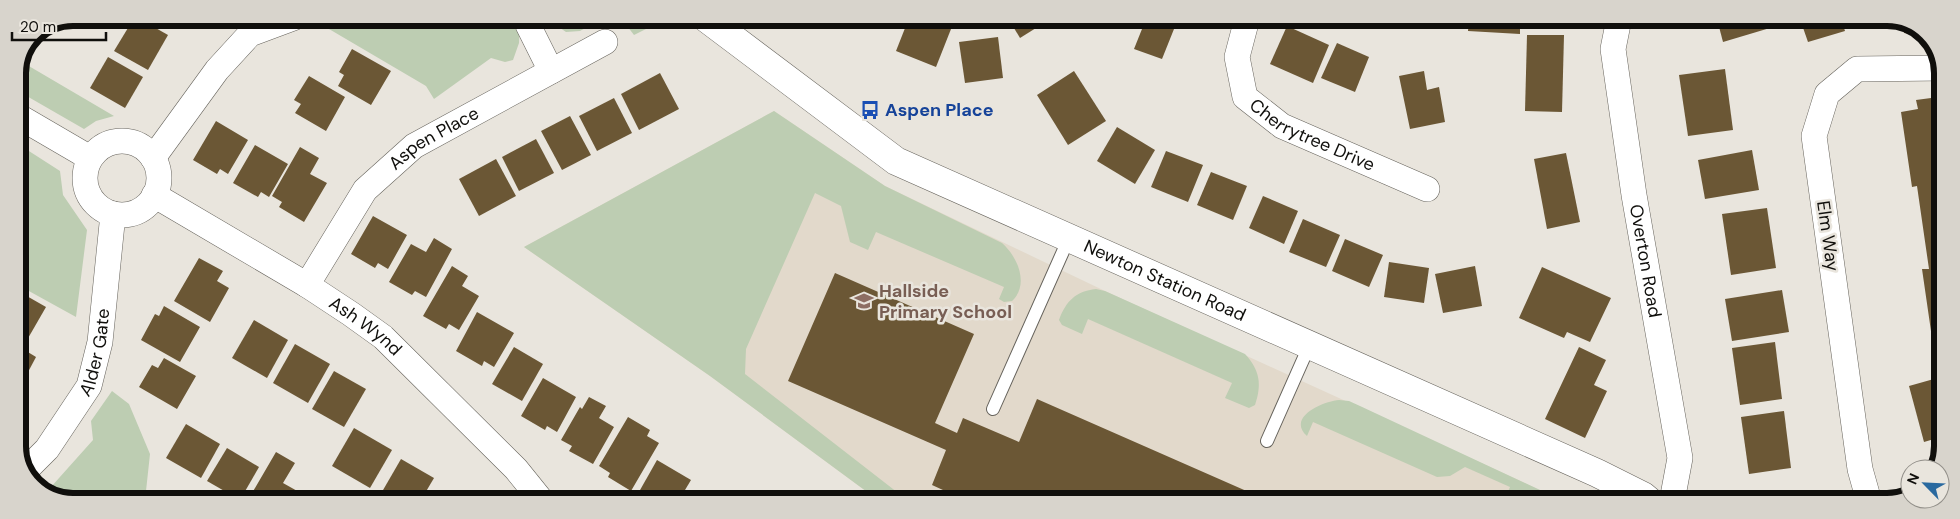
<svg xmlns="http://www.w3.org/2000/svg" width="1960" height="519" font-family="'DM Sans',sans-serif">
<rect width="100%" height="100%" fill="#e9e5dd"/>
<path fill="#e2d9cb" d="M774 111 885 186 1105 291 1540 490 1534 501 878 500 710 376 524 247Z"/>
<g fill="#bdcdb2">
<path d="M343 18H520L519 43 513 60 505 62 491 58 434 99 426 86 329 29Z"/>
<path d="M552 18H603L580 31 566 32 556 25Z"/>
<path d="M621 18H658L662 21 634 35Z"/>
<path d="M22 62 114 116 96 121 84 129 18 91V73Z"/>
<path d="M774 111 885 186 1002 243C1017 256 1030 284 1012 301L1004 302 999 299 1004 287 876 232 868 250 850 242 841 206 815 193 746 349 745 374 902 496 899 501 878 500 710 376 524 247Z"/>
<path d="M18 144 60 171 63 195 87 230 76 317 18 285Z"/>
<path d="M1096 289 1105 291 1245 354C1260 370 1262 385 1255 405L1249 408 1225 398 1232 383 1088 319 1082 334 1062 325 1059 320C1066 301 1076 291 1096 289Z"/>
<path d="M112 391 129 404 150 454 146 491 140 500H59L41 488 51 487 93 440 91 421Z"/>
<path d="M1339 400 1349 401 1360 406 1540 490 1534 501H1504L1510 487 1465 467 1450 476 1437 477 1313 422 1307 436C1286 417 1324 401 1339 400Z"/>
</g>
<g fill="#6b5735">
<path d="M134 18H138L168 35 148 70 114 51Z"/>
<path d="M152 18H177L171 28Z"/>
<path d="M859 18H882L877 28Z"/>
<path d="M909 18H938L953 24 936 67 896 51Z"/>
<path d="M1008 18H1052L1020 38Z"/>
<path d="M1146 19H1178L1162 59 1134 49Z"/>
<path d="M1469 19H1520V34L1468 31Z"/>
<path d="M1717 19H1782L1783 24 1723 42Z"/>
<path d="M1800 19H1841L1845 31 1808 42Z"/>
<path d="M1905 22 1911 25 1929 36 1904 33Z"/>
<path d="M1287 26 1329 45 1313 83 1270 64Z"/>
<path d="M1527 35H1564L1562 112 1525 111Z"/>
<path d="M998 37 1003 78 965 83 959 42Z"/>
<path d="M1337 43 1369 57 1355 92 1321 78Z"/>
<path d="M352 49 391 71 371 105 338 86 344 75 339 72Z"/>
<path d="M108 57 143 77 125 108 90 88Z"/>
<path d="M1725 69 1733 130 1688 136 1679 75Z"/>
<path d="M1074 71 1106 121 1068 145 1037 95Z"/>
<path d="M1424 71 1427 90 1439 87 1445 122 1410 129 1399 76Z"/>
<path d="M660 73 679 109 639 130 621 94Z"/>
<path d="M309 76 345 97 326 131 295 113 301 104 294 100Z"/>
<path d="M614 98 632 133 597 151 579 116Z"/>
<path d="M1931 98 1933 107 1942 106V143H1940L1942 154 1941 344 1933 345 1922 269H1929L1917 186 1912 187 1901 112 1918 109 1916 100Z"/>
<path d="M570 116 591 155 562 170 541 131Z"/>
<path d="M216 121 248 140 228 174 220 169 217 174 193 160Z"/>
<path d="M1117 127 1155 150 1135 184 1097 161Z"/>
<path d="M536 139 554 173 519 191 502 157Z"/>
<path d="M255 145 288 164 269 197 261 192 258 197 233 183Z"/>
<path d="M300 147 319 158 310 174 327 183 304 222 279 207 282 202 272 196Z"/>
<path d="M1752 150 1759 190 1705 199 1698 160Z"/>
<path d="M1166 151 1203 165 1188 202 1151 187Z"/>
<path d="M1566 153 1580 222 1547 229 1534 159Z"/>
<path d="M496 159 516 196 479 216 459 179Z"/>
<path d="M1211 172 1247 186 1233 220 1197 205Z"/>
<path d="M1263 196 1298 211 1284 244 1249 228Z"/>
<path d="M1767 208 1776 268 1731 275 1722 214Z"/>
<path d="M373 216 407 235 388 269 378 263 375 268 351 254Z"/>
<path d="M1303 219 1340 235 1326 267 1289 252Z"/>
<path d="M434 238 452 249 426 297 415 291 412 295 389 282 411 244 426 252Z"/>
<path d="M1345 239 1383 255 1369 287 1332 271Z"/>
<path d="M199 258 223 271 217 281 229 288 210 322 174 301Z"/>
<path d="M1389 262 1429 268 1424 303 1384 297Z"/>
<path d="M452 266 468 276 462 286 479 296 459 330 449 324 446 329 423 316Z"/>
<path d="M1475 266 1482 306 1443 313 1435 274Z"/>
<path d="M1542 267 1611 298 1590 342 1567 332 1564 338 1519 318Z"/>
<path d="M835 273 974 334 935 423 957 433 963 418 1019 442 1037 399 1251 493 1247 501H967L932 485 946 450 788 381Z"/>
<path d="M1782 290 1789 332 1732 341 1725 299Z"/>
<path d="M18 291 46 307 27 340 18 334Z"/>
<path d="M164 306 200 327 180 362 141 340 155 314 159 316Z"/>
<path d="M477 312 514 333 494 367 484 361 482 366 456 351Z"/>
<path d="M254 320 288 340 267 378 232 358Z"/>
<path d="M1775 342 1782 399 1740 405 1732 348Z"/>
<path d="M295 344 330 364 308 403 273 383Z"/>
<path d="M18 346 36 357 18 391Z"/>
<path d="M514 347 543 364 522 401 492 384Z"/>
<path d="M1579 347 1606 360 1594 385 1607 391 1585 438 1545 419Z"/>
<path d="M164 358 196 376 177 409 139 387 152 365 158 368Z"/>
<path d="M334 371 366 389 344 427 312 409Z"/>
<path d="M1941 377V437L1924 442 1909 386Z"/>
<path d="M543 378 576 397 557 432 547 426 545 430 521 416Z"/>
<path d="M589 397 606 406 599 418 614 427 593 464 569 451 572 446 561 440 580 407 582 409Z"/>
<path d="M1784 411 1791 468 1749 474 1741 417Z"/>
<path d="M628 417 650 430 647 436 659 443 631 491 608 477 610 473 599 466Z"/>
<path d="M186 424 220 444 201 478 166 458Z"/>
<path d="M354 428 392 450 370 488 332 466Z"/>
<path d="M227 448 259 467 240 500 207 481Z"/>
<path d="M276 452 295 463 283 483 299 492 295 500H248Z"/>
<path d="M401 459 434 478 421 500H383L379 497Z"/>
<path d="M657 460 691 480 679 500 635 499Z"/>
<path d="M437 491 453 500H432Z"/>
</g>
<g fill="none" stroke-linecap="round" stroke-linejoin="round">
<g stroke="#66635c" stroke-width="14">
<g id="lane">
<path d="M993 409 1069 238"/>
<path d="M1267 441 1310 344"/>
</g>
</g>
<g stroke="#66635c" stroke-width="26">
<g id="street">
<path id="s1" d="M1247 19 1237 57 1245 97 1282 126 1427 189"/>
<path id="s2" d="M1619 19 1613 49 1634 195 1680 458 1672 501"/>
<path d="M528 25 551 71"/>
<path d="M18 116 90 158"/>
<circle cx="122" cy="178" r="37"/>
<path d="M153 158 217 70 250 34 293 18"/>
<path id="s3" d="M154 195 307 285 351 314 383 337 516 469 541 500"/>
<path id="s4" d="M307 285 365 190 414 146 605 42"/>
<path id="s5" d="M26 470 47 449 89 386 100 342 113 214"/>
<path d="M1869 501 1860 469 1814 136 1827 94 1857 69 1942 68"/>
</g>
</g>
<g stroke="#66635c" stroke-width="29">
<g id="secondary">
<path id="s6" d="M706 18 896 161 1597 473 1643 496 1649 501"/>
</g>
</g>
<use href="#lane" stroke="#fff" stroke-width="12"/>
<use href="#street" stroke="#fff" stroke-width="25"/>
<use href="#secondary" stroke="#fff" stroke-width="28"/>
</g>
<defs>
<g id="bus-bare" transform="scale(1.5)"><path d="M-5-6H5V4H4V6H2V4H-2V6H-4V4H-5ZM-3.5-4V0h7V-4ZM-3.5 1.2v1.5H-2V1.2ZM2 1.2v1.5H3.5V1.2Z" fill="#1a4fb4" stroke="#e9e5dd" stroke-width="2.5" paint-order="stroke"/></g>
<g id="school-bare" transform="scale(1.5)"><path d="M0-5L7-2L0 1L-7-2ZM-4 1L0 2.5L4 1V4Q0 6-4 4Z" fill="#8d6e63" stroke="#e9e5dd" stroke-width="2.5" paint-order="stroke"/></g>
</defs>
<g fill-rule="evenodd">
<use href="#bus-bare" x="870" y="110"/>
<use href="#school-bare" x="864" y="301"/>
</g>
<g text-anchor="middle" stroke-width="5" stroke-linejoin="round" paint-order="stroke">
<g font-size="18" font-weight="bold" fill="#164399" stroke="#e9e5dd" text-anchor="start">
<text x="885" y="116">Aspen Place</text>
</g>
<g font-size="18" fill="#100f0c" stroke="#e9e5dd">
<text dy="6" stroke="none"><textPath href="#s1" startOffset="158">Cherrytree Drive</textPath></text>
<text dy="6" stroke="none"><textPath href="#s4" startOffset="198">Aspen Place</textPath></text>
<text transform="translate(1828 236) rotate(82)" y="6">Elm Way</text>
<text dy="6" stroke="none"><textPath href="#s2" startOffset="245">Overton Road</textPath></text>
<text dy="6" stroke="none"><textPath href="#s6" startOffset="532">Newton Station Road</textPath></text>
<text dy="6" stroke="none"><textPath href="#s3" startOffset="249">Ash Wynd</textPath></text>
<text dy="6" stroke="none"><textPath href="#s5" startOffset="140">Alder Gate</textPath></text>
</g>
<g font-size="18" font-weight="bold" fill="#785e54" stroke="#e9e5dd" text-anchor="start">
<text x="879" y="297">Hallside<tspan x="879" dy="21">Primary School</tspan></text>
</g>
</g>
<path d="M0 0H1960V519H0ZM73 26H1887A47 47 0 0 1 1934 73V446A47 47 0 0 1 1887 493H73A47 47 0 0 1 26 446V73A47 47 0 0 1 73 26Z" fill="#d8d4cc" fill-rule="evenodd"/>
<path fill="none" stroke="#100f0c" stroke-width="6" d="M73 26H1887A47 47 0 0 1 1934 73V446A47 47 0 0 1 1887 493H73A47 47 0 0 1 26 446V73A47 47 0 0 1 73 26Z"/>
<g transform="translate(1925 484) rotate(294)"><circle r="24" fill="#e9e5dd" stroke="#928f89"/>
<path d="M0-4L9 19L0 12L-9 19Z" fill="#29699f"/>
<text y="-8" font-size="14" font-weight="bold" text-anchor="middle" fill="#100f0c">N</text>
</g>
<path d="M12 32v8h94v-8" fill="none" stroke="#100f0c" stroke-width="2.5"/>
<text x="20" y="32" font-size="15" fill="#100f0c" stroke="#e9e5dd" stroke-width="4" paint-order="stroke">20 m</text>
</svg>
